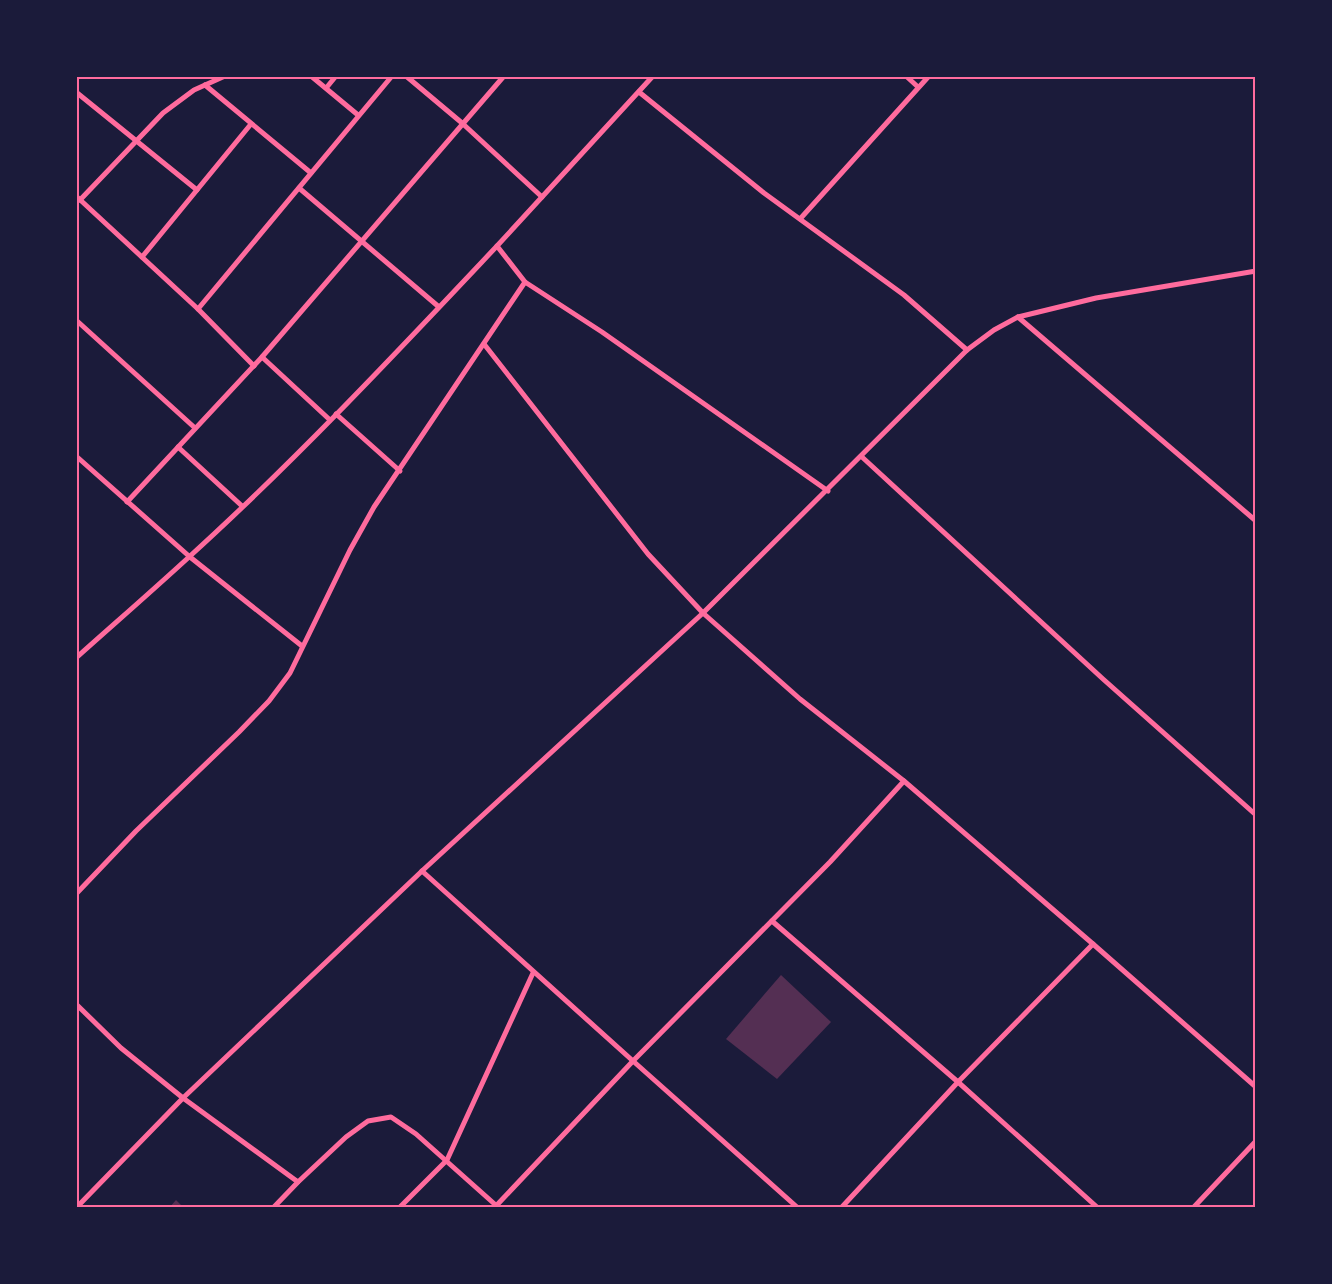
<svg xmlns="http://www.w3.org/2000/svg" width="1332" height="1284" font-family="'Source Sans 3',sans-serif">
<rect width="100%" height="100%" fill="#1b1b3a"/>
<g fill="#542f53">
<path d="M781 975 831 1022 777 1079 726 1039Z"/>
<path d="M176 1200 184 1208H169Z"/>
</g>
<g fill="none" stroke-linecap="round" stroke-linejoin="round">
<g stroke="#ff6b9d" stroke-width="5">
<path d="M311 76 358 115"/>
<path d="M406 76 462 123 542 197"/>
<path d="M906 76 918 87"/>
<path d="M205 85 311 173"/>
<path d="M327 87 336 76"/>
<path d="M76 92 197 190"/>
<path d="M639 92 764 193 904 295 967 350"/>
<path d="M299 188 439 307"/>
<path d="M76 196 198 309 254 366"/>
<path d="M80 200 163 113 194 90 225 76"/>
<path d="M800 219 929 76"/>
<path d="M142 257 251 124"/>
<path d="M525 282 602 332 828 491"/>
<path d="M198 309 392 76"/>
<path d="M1018 317 1256 521"/>
<path d="M76 320 195 428"/>
<path d="M484 344 648 554 703 613 800 699 904 781 1093 944 958 1082 841 1208"/>
<path d="M262 357 330 420"/>
<path d="M336 414 400 471"/>
<path d="M178 447 242 506"/>
<path d="M76 456 190 557 302 646"/>
<path d="M862 457 1103 679 1256 815"/>
<path d="M127 502 262 357 504 76"/>
<path d="M76 658C114 624 152 591 189 557 297 459 397 352 497 246"/>
<path d="M422 871 633 1061 830 862 904 781"/>
<path d="M76 894 136 831 239 732 269 701 290 673 350 550 374 507 525 282 497 246 653 76"/>
<path d="M772 921 958 1082 1098 1208"/>
<path d="M1093 944 1256 1087"/>
<path d="M76 1004 121 1048 183 1098 298 1182 346 1137 368 1121 391 1117 416 1134 499 1208"/>
<path d="M495 1207 633 1061 798 1208"/>
<path d="M76 1208 183 1098 422 871 703 613 967 350 994 330 1018 317 1096 298 1256 271"/>
<path d="M273 1208 298 1182"/>
<path d="M399 1208 447 1160 533 973"/>
<path d="M1193 1208 1256 1141"/>
</g>
</g>
<rect width="1332" height="1284" fill="none" stroke="#1b1b3a" stroke-width="155"/>
<rect x="78" y="78" width="1176" height="1128" fill="none" stroke="#ff6b9d" stroke-width="2"/>
</svg>
